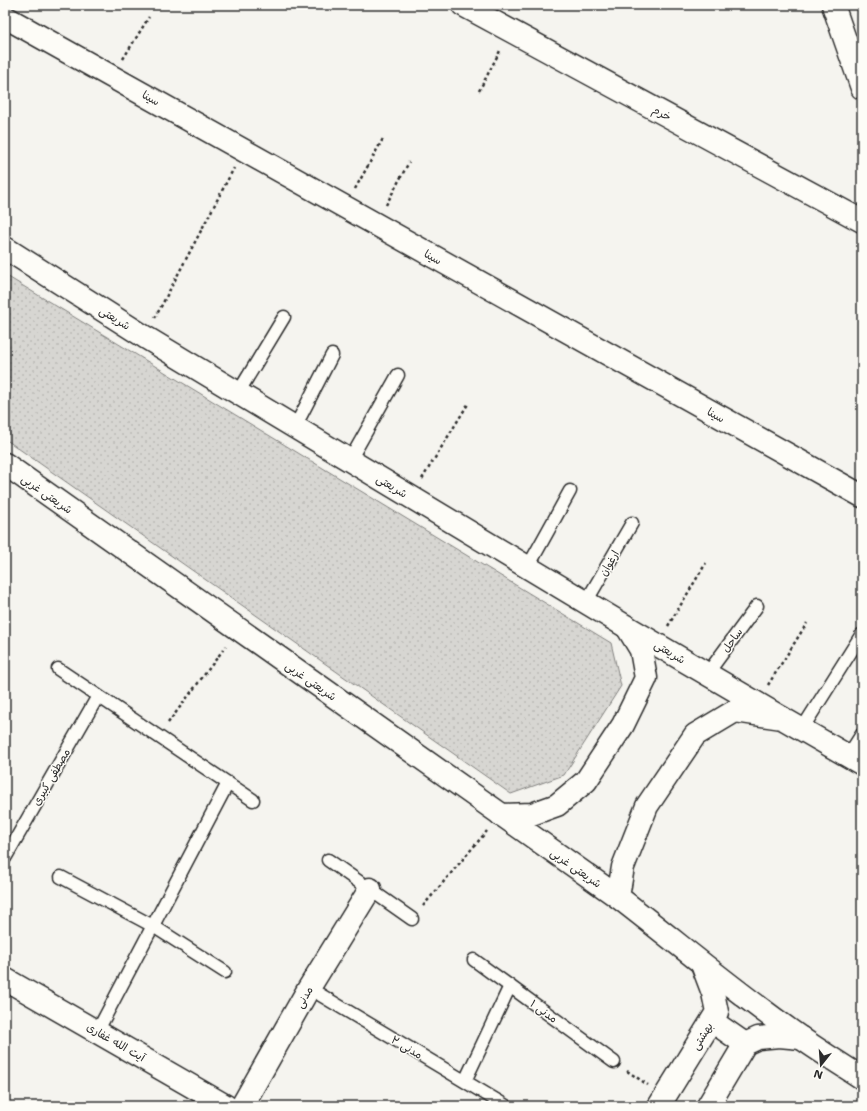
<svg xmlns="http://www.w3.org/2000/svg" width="867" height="1111" font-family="'Shantell Sans','Playpen Sans Arabic',sans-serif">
<defs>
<pattern id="grass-dots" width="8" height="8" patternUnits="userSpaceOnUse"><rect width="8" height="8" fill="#d7d6d2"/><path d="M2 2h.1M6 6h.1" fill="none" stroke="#b9b8b4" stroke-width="1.8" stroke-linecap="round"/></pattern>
</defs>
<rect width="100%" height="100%" fill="#f5f4ef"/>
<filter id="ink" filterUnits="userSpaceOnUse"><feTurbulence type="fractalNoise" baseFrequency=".025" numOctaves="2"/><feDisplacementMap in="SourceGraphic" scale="8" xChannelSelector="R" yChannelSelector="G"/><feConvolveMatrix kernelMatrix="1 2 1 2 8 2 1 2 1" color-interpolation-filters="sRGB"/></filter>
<g filter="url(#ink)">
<path fill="url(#grass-dots)" stroke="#81807e" d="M5 275 611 643 621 686 564 775 511 794 5 439Z"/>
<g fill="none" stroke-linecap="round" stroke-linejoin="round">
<g stroke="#2b2b2b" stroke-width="15">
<g id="lane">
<path d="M238 393 284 317"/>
<path d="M295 427 332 355"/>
<path d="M350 460 398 375"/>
<path d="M528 567 570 491"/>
<path d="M586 602 632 523"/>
<path d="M58 669 253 800"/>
<path d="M707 674 757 606"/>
<path d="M802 729 862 634"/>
<path d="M848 756 862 734"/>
<path d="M5 858 98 696"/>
<path d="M328 860 412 919"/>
<path d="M61 877 153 926 225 972"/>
<path d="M474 960 614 1062"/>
<path d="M309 988 506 1106"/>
<path d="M97 1032 228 783"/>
<path d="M465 1081 510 986"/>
</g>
</g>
<g stroke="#2b2b2b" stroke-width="25">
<g id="street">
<path d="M463 5 862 221"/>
<path d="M5 17 862 496"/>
<path d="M5 979 226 1106"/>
<path d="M242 1106 309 988 370 889"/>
</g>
</g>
<g stroke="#2b2b2b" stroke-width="25">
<g id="secondary">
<path d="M833 5 862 88"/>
<path d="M5 248 145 337 627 627 782 718"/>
<path d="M5 464 618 897"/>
<path d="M862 764 782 718 735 711 695 735 647 806 623 867 618 897C679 944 738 994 801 1038 821 1052 842 1065 862 1078"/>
<path d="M501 815 532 814 557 805 586 781 623 725 646 678 641 650 627 627"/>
<path d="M712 1021 745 1044"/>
<path d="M659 1106 717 1012 713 993 702 964"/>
<path d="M708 1106 745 1044 758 1038 779 1036 801 1038"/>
</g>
</g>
<g stroke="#2b2b2b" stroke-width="2.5" stroke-dasharray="3 3" stroke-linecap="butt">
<path d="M123 59 149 17"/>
<path d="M479 91 501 49"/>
<path d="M355 189 384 137"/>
<path d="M386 205 409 162"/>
<path d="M155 318 234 168"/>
<path d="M422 479 468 404"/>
<path d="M668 626 706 563"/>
<path d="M768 685 807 623"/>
<path d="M168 723 226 646"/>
<path d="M423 906 487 831"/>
<path d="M627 1071 648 1085"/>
</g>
<use href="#lane" stroke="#fdfcf7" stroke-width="12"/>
<use href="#street" stroke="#fdfcf7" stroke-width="22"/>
<use href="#secondary" stroke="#fdfcf7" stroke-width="22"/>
</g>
</g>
<g text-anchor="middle" stroke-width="3" stroke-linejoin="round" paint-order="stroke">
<g font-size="11" fill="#2b2b2b" stroke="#fdfcf7">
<text transform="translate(151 98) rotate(29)" y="4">سینا</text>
<text transform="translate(662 113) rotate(28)" y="4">خرم</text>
<text transform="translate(433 257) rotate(29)" y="4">سینا</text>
<text transform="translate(115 318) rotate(32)" y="4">شریعتی</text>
<text transform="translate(716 415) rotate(29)" y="4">سینا</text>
<text transform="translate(392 486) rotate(31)" y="4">شریعتی</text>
<text transform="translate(47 494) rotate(35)" y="4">شریعتی غربی</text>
<text transform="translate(609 563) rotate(-60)" y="4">ارغوان</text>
<text transform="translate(732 640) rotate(-54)" y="4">ساحل</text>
<text transform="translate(670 652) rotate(31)" y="4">شریعتی</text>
<text transform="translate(311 681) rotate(35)" y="4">شریعتی غربی</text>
<text transform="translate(51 777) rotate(-60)" y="4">مصطفی کبیری</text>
<text transform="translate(576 868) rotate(35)" y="4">شریعتی غربی</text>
<text transform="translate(304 997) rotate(-60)" y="4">مدنی</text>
<text transform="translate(544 1011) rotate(36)" y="4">مدنی ۱</text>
<text transform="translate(702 1036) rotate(-58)" y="4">بهشتی</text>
<text transform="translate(116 1042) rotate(30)" y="4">آیت الله غفاری</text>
<text transform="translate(407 1047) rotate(31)" y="4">مدنی ۲</text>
</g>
</g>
<rect width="867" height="1111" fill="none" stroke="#fdfcf7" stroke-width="20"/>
<rect x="10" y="10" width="847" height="1091" fill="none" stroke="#2b2b2b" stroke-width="1.5" filter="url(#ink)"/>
<g transform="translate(821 1065) rotate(197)" stroke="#fdfcf7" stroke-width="3" paint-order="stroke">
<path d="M0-3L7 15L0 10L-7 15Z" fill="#2b2b2b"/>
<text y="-6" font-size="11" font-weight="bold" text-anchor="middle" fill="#2b2b2b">N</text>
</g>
</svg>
